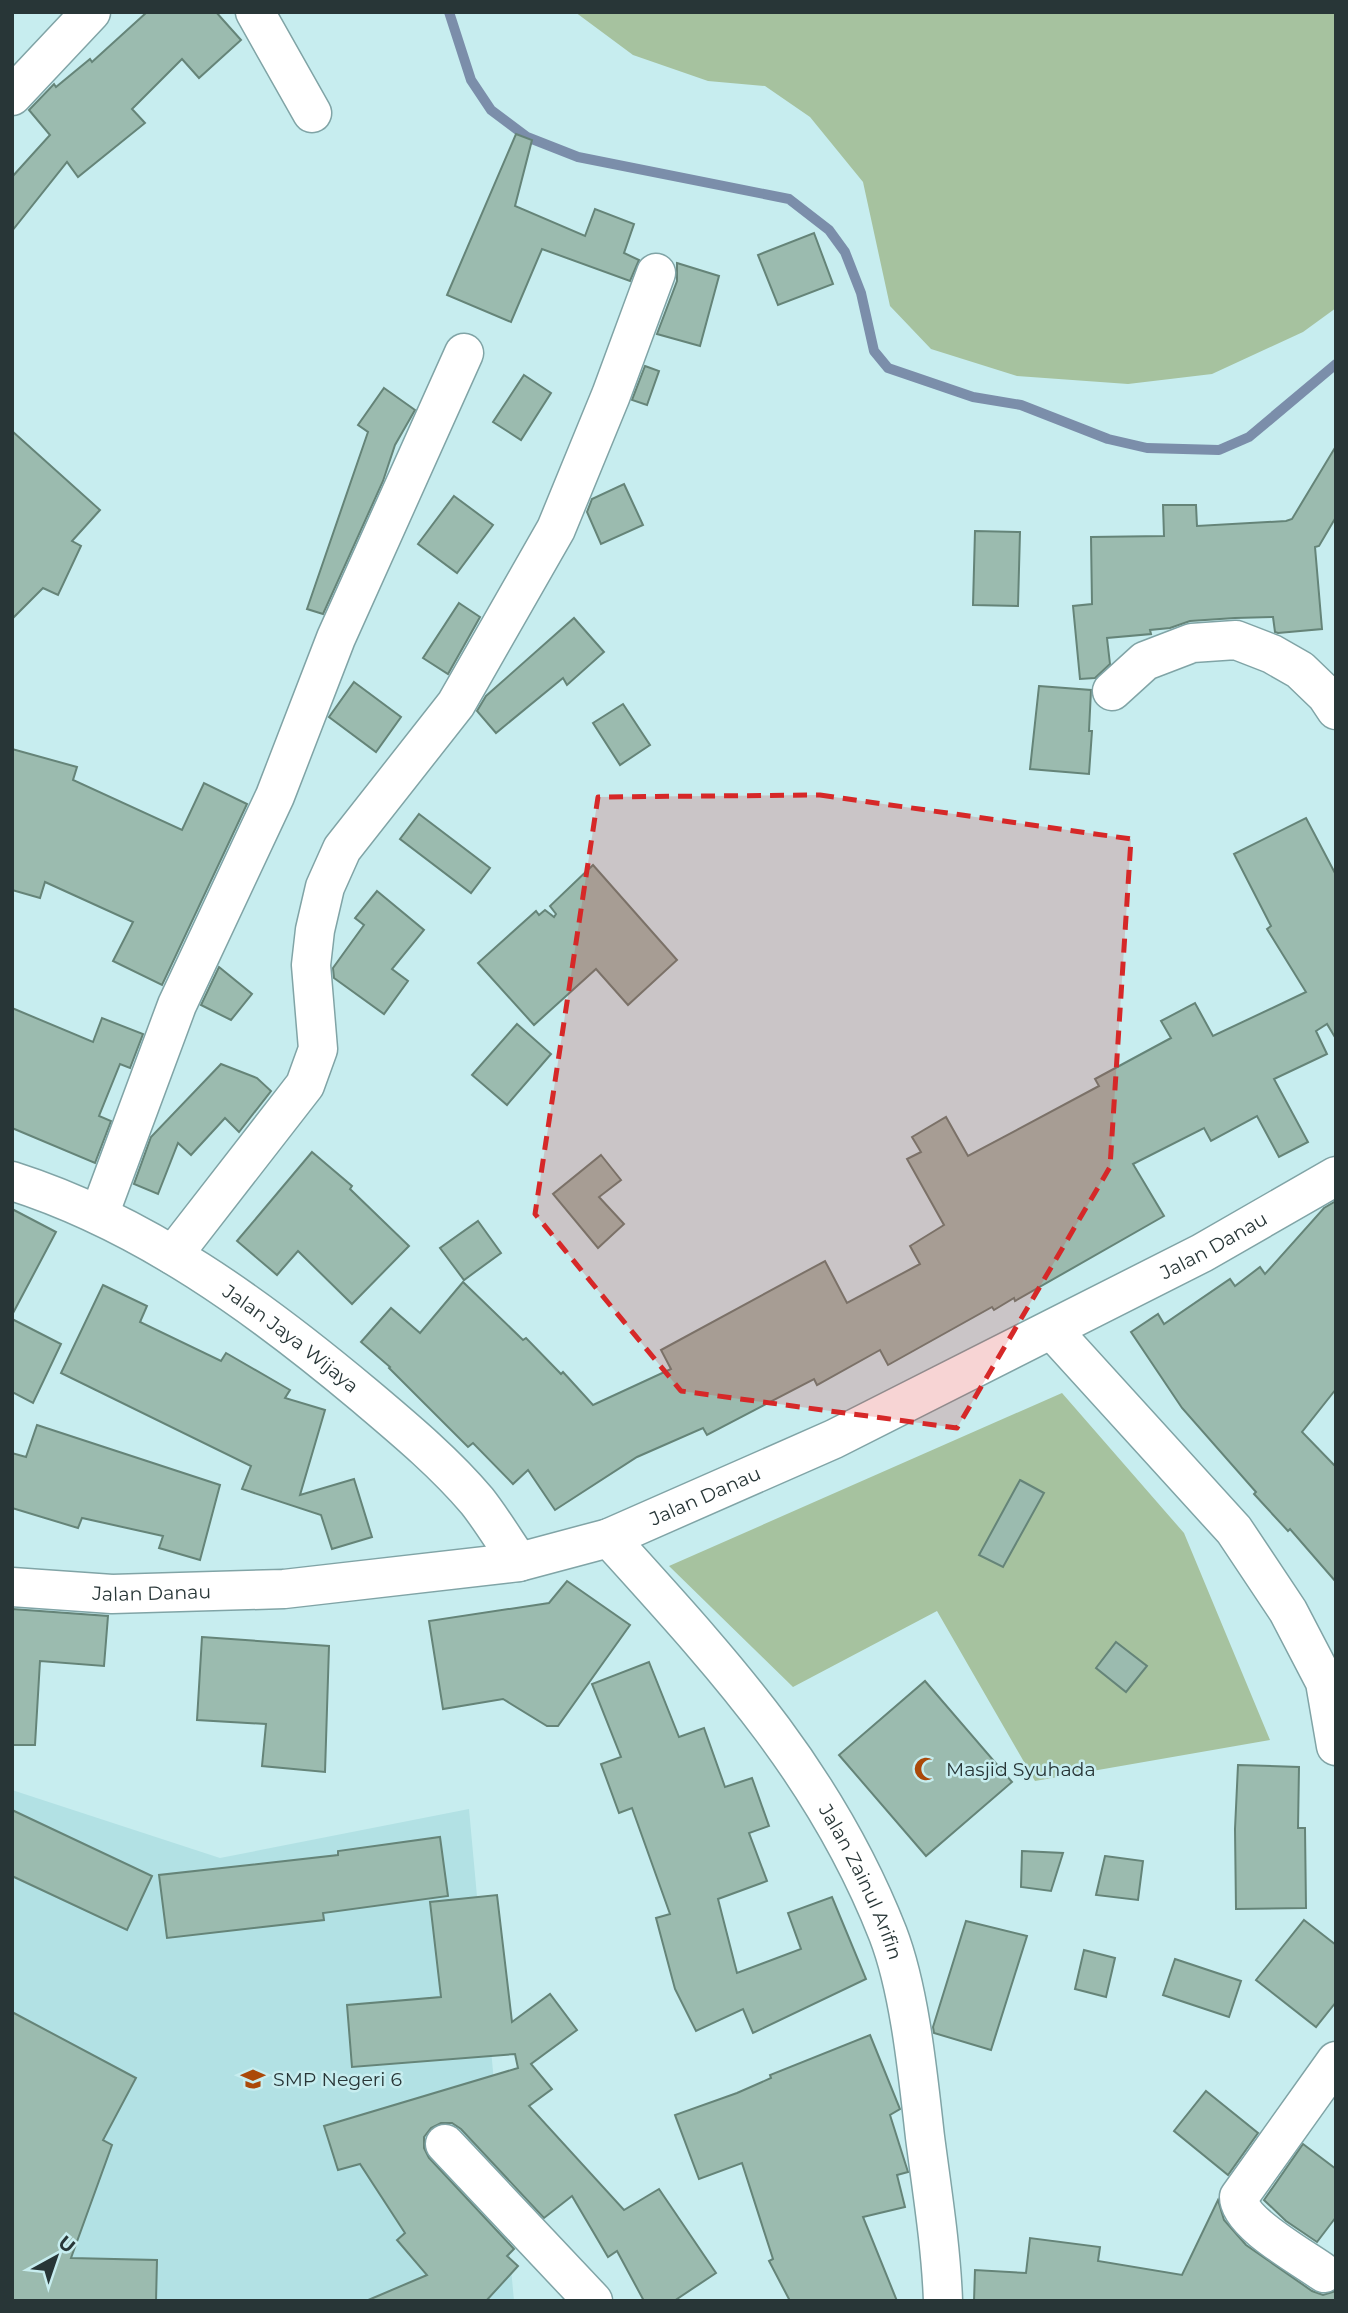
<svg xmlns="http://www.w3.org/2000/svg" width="1348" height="2313" font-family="Montserrat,sans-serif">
<rect width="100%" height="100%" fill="#c7edef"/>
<path fill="#b2e1e4" d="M12 1790 220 1858 469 1809 514 2301H12Z"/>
<g fill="#a6c29f">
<path d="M575 12H1336V308L1303 332 1212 374 1128 384 1017 376 931 349 890 306 863 182 810 117 765 86 708 81 633 55Z"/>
<path d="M1062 1393 1184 1533 1270 1740 1035 1781 937 1611 793 1687 669 1566Z"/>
</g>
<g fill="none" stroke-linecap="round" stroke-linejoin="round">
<path stroke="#7b8eaa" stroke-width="10" d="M449 12 471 80 491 110 527 137 578 157 789 199 829 230 845 252 861 293 874 351 888 368 973 397 1021 405 1108 439 1147 448 1219 450 1249 437 1336 364"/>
</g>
<g fill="#9bbbaf" stroke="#658478" stroke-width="2">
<path d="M147 12H216L241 40 199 78 182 59 132 109 145 123 78 177 67 162 12 231V177L50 135 29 110 54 84 56 87 90 59 92 62Z"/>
<path d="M516 134 532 140 515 206 585 236 595 209 634 224 624 253 639 260 630 281 542 249 511 322 447 295Z"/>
<path d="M814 233 833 284 778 305 758 255Z"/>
<path d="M677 263 719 276 700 346 657 334 677 281Z"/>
<path d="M645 366 659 371 647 405 632 400Z"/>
<path d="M524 375 551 393 521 440 493 422Z"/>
<path d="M384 388 415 410 395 445 383 481 323 614 307 609 368 432 358 425Z"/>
<path d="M12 431 100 510 72 541 81 546 58 595 43 588 12 619Z"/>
<path d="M1336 446V517L1319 546 1315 547 1322 629 1278 633 1275 632 1273 617 1235 618 1190 621 1170 628 1150 630 1151 634 1107 638 1110 664 1095 678 1080 679 1073 606 1092 604 1091 537 1164 536 1163 505H1196L1197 526 1286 521 1292 519Z"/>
<path d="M624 484 643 525 601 544 587 512 592 499Z"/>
<path d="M454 496 493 525 457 573 418 544Z"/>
<path d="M975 531 1020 532 1018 606 973 605Z"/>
<path d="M459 603 480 617 448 674 423 658Z"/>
<path d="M574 618 604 652 567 685 563 678 496 733 477 711 486 696Z"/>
<path d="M354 682 401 717 376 752 329 717Z"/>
<path d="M1039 686 1091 690 1089 731H1092L1089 774 1030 769Z"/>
<path d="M623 704 650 745 620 765 593 723Z"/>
<path d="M12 749 77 767 73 780 182 830 204 783 247 804 162 985 113 961 133 922 45 882 40 898 12 890Z"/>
<path d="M419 814 490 868 471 893 400 839Z"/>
<path d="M1306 818 1336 875V1039L1327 1024 1316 1031 1327 1054 1274 1079 1308 1142 1279 1157 1257 1116 1211 1141 1204 1128 1133 1164 1164 1216 1015 1301 1014 1298 994 1310 992 1307 888 1365 880 1350 817 1385 814 1379 707 1435 703 1428 637 1457 555 1510 528 1470 513 1484 473 1443 468 1447 389 1368 390 1367 361 1342 391 1308 420 1333 463 1282 523 1340 526 1338 561 1374 563 1372 593 1405 671 1369 661 1350 825 1261 847 1303 920 1264 910 1246 944 1225 907 1159 921 1152 912 1137 946 1117 968 1156 1099 1086 1095 1079 1171 1038 1161 1021 1195 1003 1213 1036 1306 992 1267 929 1271 926 1234 854Z"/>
<path d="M593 865 677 960 628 1005 596 969 534 1025 478 963 536 911 539 915 545 910 554 917 556 914 550 906Z"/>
<path d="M377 891 424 930 392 969 408 981 384 1014 334 978 333 968 364 925 355 918Z"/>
<path d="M219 967 252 994 231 1020 201 1005Z"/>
<path d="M12 1008 93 1042 102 1018 143 1034 130 1068 120 1064 99 1116 111 1121 95 1163 12 1128Z"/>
<path d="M517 1024 551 1054 507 1105 472 1075Z"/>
<path d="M221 1064 257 1078 271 1091 239 1132 225 1118 191 1155 178 1143 158 1194 134 1184 151 1137Z"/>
<path d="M312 1152 352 1186 350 1189 409 1246 352 1304 298 1251 277 1275 237 1241Z"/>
<path d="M601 1155 621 1180 599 1197 624 1224 598 1248 553 1194Z"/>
<path d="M1336 1201V1389L1302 1432 1336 1467V1582L1290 1529 1288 1531 1254 1494 1256 1492 1182 1408 1131 1332 1158 1314 1164 1324 1230 1279 1235 1286 1260 1267 1265 1274 1324 1208Z"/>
<path d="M12 1209 56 1232 12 1315Z"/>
<path d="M478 1221 501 1253 464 1280 440 1248Z"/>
<path d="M103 1285 147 1306 140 1322 221 1361 226 1353 290 1390 285 1398 325 1410 300 1495 354 1479 372 1537 332 1549 321 1515 242 1489 251 1466 61 1373Z"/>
<path d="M12 1319 61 1344 33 1403 12 1392Z"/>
<path d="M37 1425 220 1485 200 1560 159 1548 163 1536 82 1518 78 1528 12 1508V1453L26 1457Z"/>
<path d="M1020 1480 1044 1493 1003 1567 979 1555Z"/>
<path d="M567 1581 630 1625 558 1726H547L503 1699 443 1709 429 1621 549 1603Z"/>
<path d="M12 1609 108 1616 104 1666 40 1661 35 1745H12Z"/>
<path d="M202 1637 329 1646 325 1772 262 1766 266 1724 197 1720Z"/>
<path d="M1116 1642 1147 1666 1126 1692 1096 1668Z"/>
<path d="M649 1662 679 1737 704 1728 725 1787 752 1778 769 1826 749 1833 767 1881 718 1899 737 1973 801 1949 788 1913 832 1897 866 1979 753 2033 743 2009 696 2031 675 1989 656 1918 670 1914 632 1808 619 1813 601 1764 621 1757 592 1684Z"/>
<path d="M925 1681 1012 1782 926 1856 839 1755Z"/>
<path d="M1238 1765 1299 1767 1298 1828H1305L1306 1908 1236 1909 1235 1829Z"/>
<path d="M12 1810 152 1876 127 1930 12 1876Z"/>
<path d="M440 1837 448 1896 323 1913 324 1920 167 1938 159 1875 338 1855V1851Z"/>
<path d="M1022 1851 1063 1853 1051 1891 1021 1887Z"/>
<path d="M1105 1856 1143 1861 1138 1900 1096 1895Z"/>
<path d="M497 1895 512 2022 550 1994 577 2030 531 2064 552 2089 529 2106 624 2210 659 2189 716 2273 674 2301H644L617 2251 608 2257 572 2196 544 2218 461 2129 452 2123H441L431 2128 424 2137V2148L429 2158 514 2249 507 2256 518 2266 486 2301H366L427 2275 397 2240 405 2233 360 2164 338 2170 324 2126 518 2068 515 2054 352 2067 347 2005 441 1997 430 1902Z"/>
<path d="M1304 1920 1336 1945V2002L1316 2027 1256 1980Z"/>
<path d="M966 1921 1027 1936 991 2050 934 2033 933 2027Z"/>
<path d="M1084 1950 1115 1958 1106 1997 1075 1989Z"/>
<path d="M1175 1959 1241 1981 1229 2017 1163 1995Z"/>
<path d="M12 2012 136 2078 103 2140 112 2145 71 2258 157 2260 156 2301H12Z"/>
<path d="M870 2035 900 2109 890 2115 908 2172 897 2175 905 2207 863 2217 897 2301H790L769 2261 773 2259 742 2163 699 2179 675 2115 737 2093 771 2078 770 2075Z"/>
<path d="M1206 2091 1258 2133 1228 2175 1174 2131Z"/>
<path d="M1303 2144 1336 2169V2217L1317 2242 1286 2221 1264 2200Z"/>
<path d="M1218 2200 1224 2220 1246 2245 1312 2291 1323 2295 1336 2291V2301H974L975 2270 1026 2273 1030 2238 1100 2247 1098 2261 1182 2275Z"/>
</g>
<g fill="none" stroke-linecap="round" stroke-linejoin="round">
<g stroke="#80a4a6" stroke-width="41">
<g id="minor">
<path d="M255 12 312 113"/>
<path d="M12 96 91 12"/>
<path d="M1112 691 1145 661 1192 643 1236 640 1272 654 1300 670 1326 695 1336 710"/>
<path id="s1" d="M12 1181C144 1223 259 1307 364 1395 403 1428 444 1462 477 1501 492 1520 505 1542 519 1562"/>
<path d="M99 1215 177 1005 275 796 336 638 464 353"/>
<path d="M173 1255 305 1085 318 1049 311 965 315 930 325 887 342 849 456 704 556 529 611 395 656 273"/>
<path d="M1052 1330 1234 1530 1288 1611 1325 1682 1336 1746"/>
<path id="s2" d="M609 1538C723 1664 825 1773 888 1934 910 1991 918 2076 925 2137 932 2191 941 2246 943 2301"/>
<path id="s3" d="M12 1587 112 1594 284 1589 519 1562 609 1538 834 1439 1202 1253 1336 1176"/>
<path d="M445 2144 593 2301"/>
<path d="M1324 2273C1302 2257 1239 2223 1239 2197L1336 2061"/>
</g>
</g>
<use href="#minor" stroke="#fff" stroke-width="38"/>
</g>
<path fill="#d62828" fill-opacity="0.2" stroke="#d62828" stroke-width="5" stroke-dasharray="14 9" stroke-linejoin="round" d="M820 795 1131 839 1110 1167 957 1428 681 1391 535 1214 598 797Z"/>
<defs>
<g id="mosque-bare" transform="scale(1.89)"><path d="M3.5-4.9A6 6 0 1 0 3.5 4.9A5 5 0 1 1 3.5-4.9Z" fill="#ab4909" stroke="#c7edef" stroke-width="2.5" paint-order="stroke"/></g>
<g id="school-bare" transform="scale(1.89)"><path d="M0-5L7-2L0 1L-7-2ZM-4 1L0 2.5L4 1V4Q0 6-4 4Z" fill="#ab4909" stroke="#c7edef" stroke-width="2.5" paint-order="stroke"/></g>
</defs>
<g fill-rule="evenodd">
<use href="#mosque-bare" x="926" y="1769"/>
<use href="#school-bare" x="253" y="2079"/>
</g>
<g text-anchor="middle" stroke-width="5" stroke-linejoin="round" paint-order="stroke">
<g font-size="19" fill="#283637" stroke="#c7edef">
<text dy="7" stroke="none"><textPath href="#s3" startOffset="1274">Jalan Danau</textPath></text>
<text dy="7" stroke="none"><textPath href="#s1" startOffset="322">Jalan Jaya Wijaya</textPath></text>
<text dy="7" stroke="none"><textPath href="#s3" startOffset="707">Jalan Danau</textPath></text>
<text dy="7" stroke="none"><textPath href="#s3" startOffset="140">Jalan Danau</textPath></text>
<text dy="7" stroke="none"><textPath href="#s2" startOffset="429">Jalan Zainul Arifin</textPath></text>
</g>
<g font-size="19" fill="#283637" stroke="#c7edef" text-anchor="start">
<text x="946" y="1776">Masjid Syuhada</text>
<text x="273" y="2086">SMP Negeri 6</text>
</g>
</g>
<rect width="1348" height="2313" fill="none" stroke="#283637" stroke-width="28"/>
<g transform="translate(56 2257) rotate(40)" stroke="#c7edef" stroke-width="5" paint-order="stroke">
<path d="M0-5L12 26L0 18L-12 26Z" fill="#283637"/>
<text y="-10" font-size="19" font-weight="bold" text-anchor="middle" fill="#283637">U</text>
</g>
</svg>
